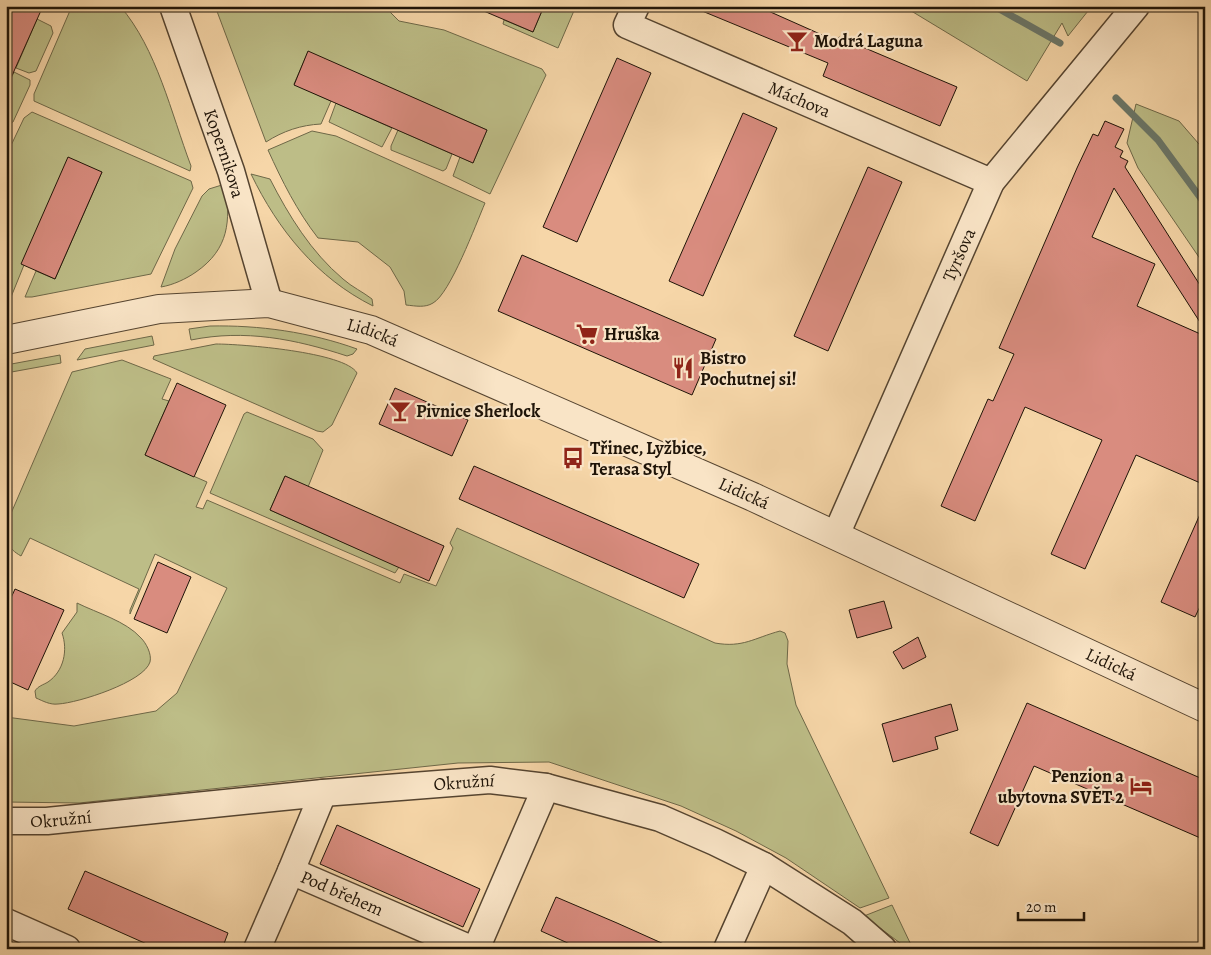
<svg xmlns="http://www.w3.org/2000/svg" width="1211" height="955" font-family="Alegreya,serif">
<rect width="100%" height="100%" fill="#f6d6a8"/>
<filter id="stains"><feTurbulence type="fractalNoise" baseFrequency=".004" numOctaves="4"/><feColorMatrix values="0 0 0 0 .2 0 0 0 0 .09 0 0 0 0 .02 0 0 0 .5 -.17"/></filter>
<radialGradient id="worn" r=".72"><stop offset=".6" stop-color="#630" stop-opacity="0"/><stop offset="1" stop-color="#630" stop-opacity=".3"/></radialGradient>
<g fill="#bdbd87" stroke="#6e6848">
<path d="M72 6H120C157 49 171 113 191 166L190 171 34 101V94Z"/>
<path d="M215 6H381L387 9 399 21 444 30 542 69 546 75 490 194 453 176 460 157 473 163 487 130 308 52 294 84 331 101 321 124C301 125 283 131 266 142Z"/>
<path d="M544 6H576L558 48 503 24 504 20 533 32Z"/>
<path d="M903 6H1092L1068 36 1062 23 1027 81Z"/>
<path d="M37 19 51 26 53 33 36 71 29 73 16 68Z"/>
<path d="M14 72 30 80V85L13 122 6 125V90Z"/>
<path d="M336 103 392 128 382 147 329 122Z"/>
<path d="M1136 104 1179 121 1205 151V266L1138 168 1127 143Z"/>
<path d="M32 112 191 181 193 188 151 274 32 297H25L36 271 55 279 102 172 24 265 9 302H6V156L24 118Z"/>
<path d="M398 130 452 154 446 169 443 171 391 150V146Z"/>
<path d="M312 131 336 136 485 203C476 224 450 294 433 303 425 308 416 306 406 305L404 291 390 267 358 242 318 238C297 211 282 181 268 150Z"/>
<path d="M251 174 270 179C289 216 311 252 343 279 352 287 363 292 372 299L373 306C317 278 278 230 251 174Z"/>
<path d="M225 184C231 221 229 249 196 272 186 279 173 285 161 287L175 249 202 196 209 189Z"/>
<path d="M210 326C259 325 310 332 357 349L353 354 347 356C295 339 245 329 191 340L189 329Z"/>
<path d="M152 336 154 345 77 360 85 349Z"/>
<path d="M216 344C241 344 345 352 357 373L332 425 323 432 317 431 153 359 154 356Z"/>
<path d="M60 355 61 363 6 373V365Z"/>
<path d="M122 360 171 379 162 399 169 401 145 455 207 482 196 507 203 509 207 500 400 583 404 574 436 586 453 548 450 543 457 528 715 643C743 648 754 638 780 631L785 633 788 641 787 664 796 705 889 898 860 908 786 858 736 831 681 806 549 762 458 763 79 803 6 802V717L74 726 156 711 177 693 227 588 155 554 130 614V610L139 589 30 538 21 556C7 548 6 541 6 525L72 372Z"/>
<path d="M247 412 313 439 323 450 308 487 285 476 270 510 399 567 395 573 210 493 244 414Z"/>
<path d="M77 603C97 613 126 621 141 638 146 643 152 654 150 662 144 682 78 703 58 704 50 705 43 701 36 698L35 691C38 686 43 685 48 682 64 671 68 650 62 633L77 612Z"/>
<path d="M892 905 913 949H908L864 916Z"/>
</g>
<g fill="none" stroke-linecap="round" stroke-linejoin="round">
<g stroke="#6b7769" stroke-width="7">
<path d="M994 6 1060 43"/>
<path d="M1116 98 1158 140 1205 204"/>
</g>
</g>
<g fill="#d98c7f" stroke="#1f1408">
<path d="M6 6H43L6 89Z"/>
<path d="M472 6H544L533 32Z"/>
<path d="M690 6H757L838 42 839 37 957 87 940 126 823 76 828 63Z"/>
<path d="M308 51 487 130 473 163 294 85Z"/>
<path d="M617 58 651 73 577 242 543 227Z"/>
<path d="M743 113 777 128 703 296 669 281Z"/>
<path d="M1105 121 1124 129 1115 147 1123 151 1120 157 1128 161 1125 167 1205 293V330L1114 188 1092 237 1155 264 1137 306 1205 336V485L1136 455 1085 569 1051 554 1102 440 1025 407 975 521 941 506 988 399 993 401 1014 354 999 348 1077 168 1093 134 1098 136Z"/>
<path d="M68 157 102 172 55 279 21 264Z"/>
<path d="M868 167 902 182 828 351 794 336Z"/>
<path d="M522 255 716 339 692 395 498 311Z"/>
<path d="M177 383 226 405 194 477 145 455Z"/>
<path d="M395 388 468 420 452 456 379 424Z"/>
<path d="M474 466 699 564 684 598 459 499Z"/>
<path d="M285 476 444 546 429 581 270 510Z"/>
<path d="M1205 503V596L1195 617 1161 602Z"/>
<path d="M158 562 191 577 167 633 134 619Z"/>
<path d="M15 589 64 610 28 690 6 680V609Z"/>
<path d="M884 601 892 628 857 638 849 610Z"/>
<path d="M918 637 926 657 903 669 893 652Z"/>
<path d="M1027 703 1205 780V840L1034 766 998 846 970 833Z"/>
<path d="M951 704 958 730 935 737 938 749 893 762 882 724Z"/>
<path d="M337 825 480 889 463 927 320 864Z"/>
<path d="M85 871 228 933 222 949H158L68 909Z"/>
<path d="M556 897 617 923 675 949H581L541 931Z"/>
</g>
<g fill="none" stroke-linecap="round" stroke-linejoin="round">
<g stroke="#554430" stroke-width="29">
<g id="minor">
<path id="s1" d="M173 6 231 171 269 303"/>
<path id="s2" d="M636 6 627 25 991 182"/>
<path id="s3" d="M836 535 991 182 1136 6"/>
<path id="s4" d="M323 793 291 871 471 949"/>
<path id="s5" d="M6 821H47L323 793 490 780 546 787 660 818 715 842 764 866 852 922 883 949"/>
<path d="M6 922 67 949"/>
<path d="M257 949 291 871"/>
<path d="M476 949 546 787"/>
<path d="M727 949 764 866"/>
</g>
</g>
<g stroke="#554430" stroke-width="30">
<g id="tertiary">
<path id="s6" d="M6 340 159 309 269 303 371 330 753 497 1205 708"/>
</g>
</g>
<use href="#minor" stroke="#f9e4c6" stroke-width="26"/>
<use href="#tertiary" stroke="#f9e4c6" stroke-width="28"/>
</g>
<defs>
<g id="bar-bare" transform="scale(1.725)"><path d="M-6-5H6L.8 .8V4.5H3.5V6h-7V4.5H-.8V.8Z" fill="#8f2418" stroke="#f9e4c6" stroke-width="2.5" paint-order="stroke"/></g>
<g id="supermarket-bare" transform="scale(1.725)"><path d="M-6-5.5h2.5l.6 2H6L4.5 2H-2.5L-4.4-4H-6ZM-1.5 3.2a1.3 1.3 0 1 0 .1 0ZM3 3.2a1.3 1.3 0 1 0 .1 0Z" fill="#8f2418" stroke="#f9e4c6" stroke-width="2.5" paint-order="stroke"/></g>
<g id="restaurant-bare" transform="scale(1.725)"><path d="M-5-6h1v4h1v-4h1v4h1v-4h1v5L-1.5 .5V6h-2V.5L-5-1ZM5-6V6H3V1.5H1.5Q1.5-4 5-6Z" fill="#8f2418" stroke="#f9e4c6" stroke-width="2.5" paint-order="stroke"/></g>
<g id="bus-bare" transform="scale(1.725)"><path d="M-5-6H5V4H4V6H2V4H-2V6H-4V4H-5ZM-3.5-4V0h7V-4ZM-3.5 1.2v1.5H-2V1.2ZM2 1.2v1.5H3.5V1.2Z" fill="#8f2418" stroke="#f9e4c6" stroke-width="2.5" paint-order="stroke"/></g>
<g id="hotel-bare" transform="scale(1.725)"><path d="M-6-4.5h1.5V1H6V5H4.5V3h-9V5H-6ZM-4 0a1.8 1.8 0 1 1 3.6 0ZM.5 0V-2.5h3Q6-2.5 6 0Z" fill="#8f2418" stroke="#f9e4c6" stroke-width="2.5" paint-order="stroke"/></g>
</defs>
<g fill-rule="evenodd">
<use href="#bar-bare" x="797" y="41"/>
<use href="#supermarket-bare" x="587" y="334"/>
<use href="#restaurant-bare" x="683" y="368"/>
<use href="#bar-bare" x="400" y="411"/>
<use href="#bus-bare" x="573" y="458"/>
<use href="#hotel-bare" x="1141" y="786"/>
</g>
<g text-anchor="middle" stroke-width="4.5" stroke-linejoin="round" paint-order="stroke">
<g font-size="18" font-weight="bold" fill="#1f1408" stroke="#f9e4c6" text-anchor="start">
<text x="814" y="47">Modrá Laguna</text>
<text x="604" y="340">Hruška</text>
<text x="700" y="364">Bistro<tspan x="700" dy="21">Pochutnej si!</tspan></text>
<text x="416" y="417">Pivnice Sherlock</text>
<text x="590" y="454">Třinec, Lyžbice,<tspan x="590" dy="21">Terasa Styl</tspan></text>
<text x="1124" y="782" text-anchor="end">Penzion a<tspan x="1124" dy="21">ubytovna SVĚT 2</tspan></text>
</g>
<g font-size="18" fill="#1f1408" stroke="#f9e4c6">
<text dy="6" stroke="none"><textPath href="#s2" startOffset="209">Máchova</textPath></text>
<text dy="6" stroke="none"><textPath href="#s1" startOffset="156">Kopernikova</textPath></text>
<text dy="6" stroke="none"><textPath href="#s3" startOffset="306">Tyršova</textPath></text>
<text dy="6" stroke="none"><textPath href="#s6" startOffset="374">Lidická</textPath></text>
<text dy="6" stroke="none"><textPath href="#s6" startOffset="779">Lidická</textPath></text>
<text dy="6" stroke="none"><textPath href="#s6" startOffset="1184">Lidická</textPath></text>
<text dy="6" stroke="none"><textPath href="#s5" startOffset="460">Okružní</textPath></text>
<text dy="6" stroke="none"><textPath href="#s5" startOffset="55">Okružní</textPath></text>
<text dy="6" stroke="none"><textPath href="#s4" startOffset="140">Pod břehem</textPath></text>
</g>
</g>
<rect width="1211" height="955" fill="none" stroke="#f6d6a8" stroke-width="25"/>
<rect x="8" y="8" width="1196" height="940" fill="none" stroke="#1f1408" stroke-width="2.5"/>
<rect x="12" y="12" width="1186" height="930" fill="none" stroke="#1f1408"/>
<path d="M1018 912v8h66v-8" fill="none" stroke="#1f1408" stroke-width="2.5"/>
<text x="1026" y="912" font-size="15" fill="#1f1408" stroke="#f9e4c6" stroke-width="4" paint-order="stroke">20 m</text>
<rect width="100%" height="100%" filter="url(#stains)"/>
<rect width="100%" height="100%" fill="url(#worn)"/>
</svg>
